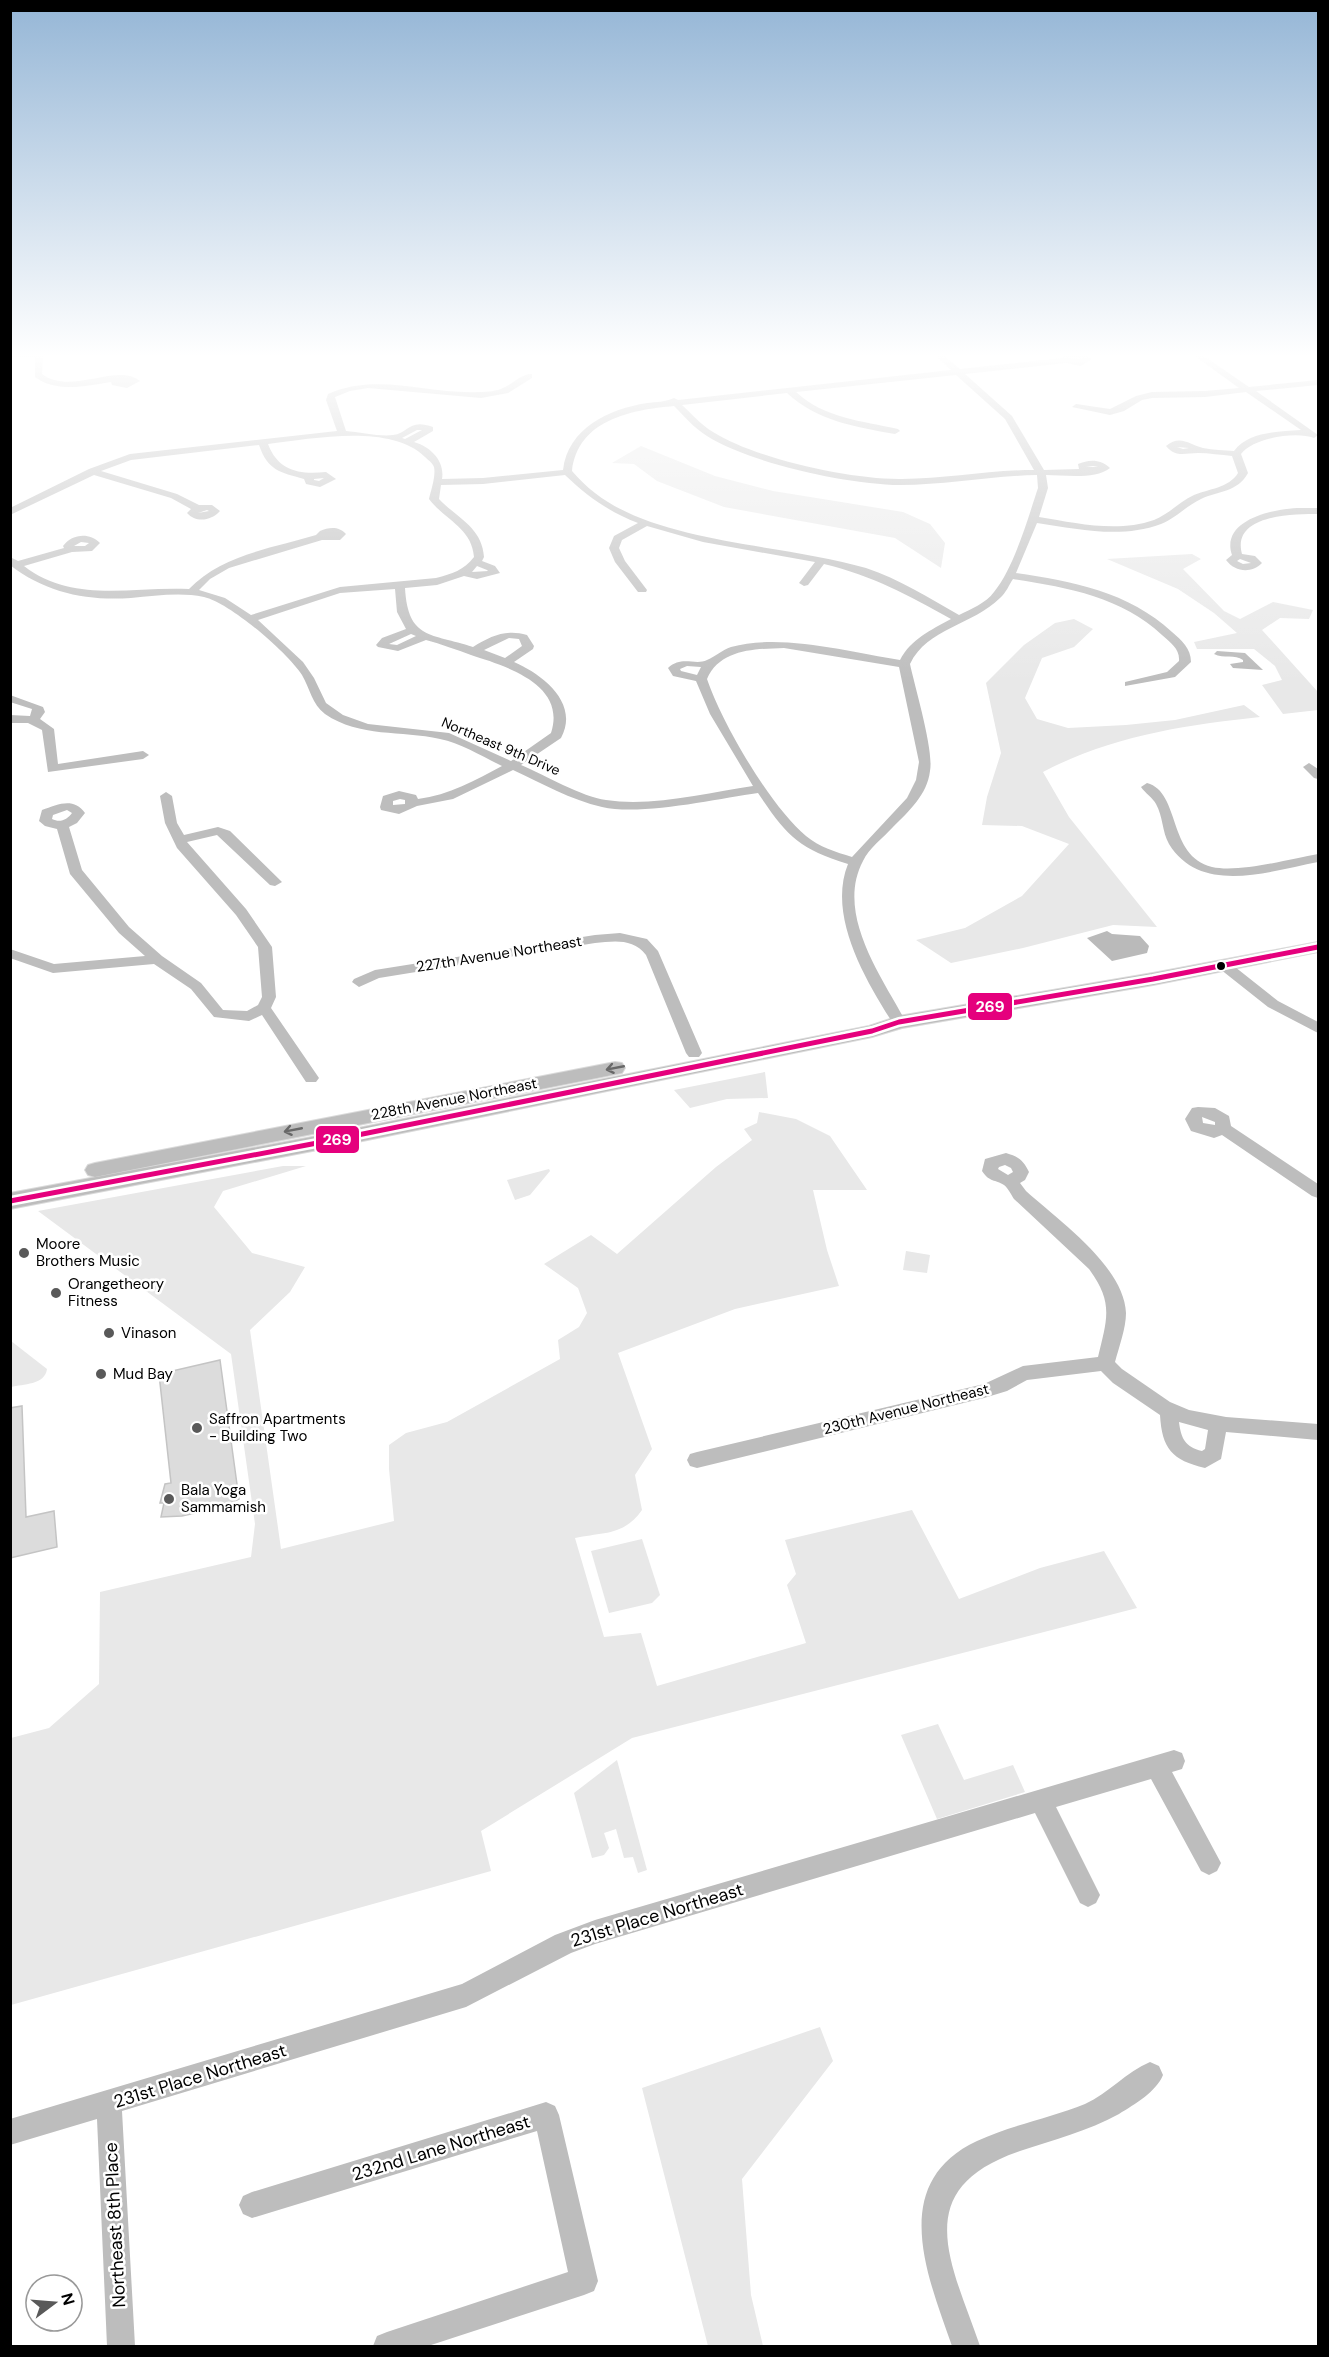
<svg xmlns="http://www.w3.org/2000/svg" width="1329" height="2357" font-family="'DM Sans',sans-serif">
<rect width="100%" height="100%" fill="#fff"/>
<g fill="#e8e8e8">
<path d="M641 446 715 476 773 491 903 512 930 524 945 543 941 568 895 538 724 507 657 481 634 464 612 463Z"/>
<path d="M1192 554 1201 559 1183 569 1224 611 1240 619 1273 602 1313 610 1309 619 1280 618 1262 630 1318 692V710L1283 714 1262 685 1282 680 1275 666 1254 649H1197L1194 642 1237 633 1214 613 1178 589 1107 559Z"/>
<path d="M1074 619 1093 629 1074 647 1042 658 1025 698 1037 719 1068 728 1126 725 1175 720 1244 705 1260 717C1185 725 1111 736 1043 772L1069 817 1157 927 1113 925 1023 948 951 963 916 940 965 928 1022 896 1069 844 1022 826 982 825 987 797 1001 753 986 683 1024 645 1055 623Z"/>
<path d="M765 1072 768 1098 727 1099 690 1108 674 1090Z"/>
<path d="M759 1112 796 1119 830 1136 867 1190H813L827 1250 839 1286 735 1309 618 1353 652 1449 635 1475 642 1510C624 1536 603 1532 575 1538L604 1637 641 1633 657 1686 806 1643 787 1585 796 1574 785 1540 912 1510 959 1599 1040 1568 1104 1551 1137 1608 632 1738 481 1831 491 1871 11 2005V1738L49 1728 99 1684 100 1592 251 1557 255 1524 231 1354 38 1211 283 1166H306L223 1191 214 1207 252 1253 305 1267 290 1292 250 1330 281 1549 394 1521 389 1469V1445L406 1433 447 1422 560 1359 558 1340 579 1327 587 1313 578 1288 544 1264 591 1235 617 1254 716 1167 752 1140 744 1129 757 1123Z"/>
<path d="M549 1169 550 1171 530 1195 515 1200 507 1180Z"/>
<path d="M906 1251 930 1255 927 1273 903 1270Z"/>
<path d="M11 1341 47 1369C45 1385 23 1384 11 1387Z"/>
<path d="M642 1539 660 1595 652 1603 609 1613 591 1551Z"/>
<path d="M938 1724 964 1780 1013 1765 1025 1792 937 1819 901 1735Z"/>
<path d="M617 1760 647 1870 638 1873 633 1857 624 1858 616 1829 604 1833 609 1848 604 1855 592 1858 574 1793Z"/>
<path d="M820 2027 833 2061 742 2179 751 2295 763 2346H708L642 2088Z"/>
</g>
<g fill="#bababa">
<path d="M1217 651 1245 653 1263 670 1233 668 1230 664 1243 662V660C1235 654 1224 659 1214 654Z"/>
<path d="M1107 931 1112 934 1140 936 1149 946 1147 953 1112 961 1087 938Z"/>
</g>
<g fill="#dcdcdc" stroke="#c4c4c4" stroke-width="1.5">
<path d="M220 1360 239 1499 222 1507 182 1516 161 1517 164 1503H160L165 1484 171 1483 159 1374Z"/>
<path d="M22 1406 26 1517 54 1511 57 1547 10 1558V1408Z"/>
</g>
<g fill="none" stroke-linecap="round" stroke-linejoin="round">
<g stroke="#dbdbdb" stroke-width="2">
<g id="major">
<path d="M1318 942V952L1153 985 902 1028 872 1037 333 1147 10 1209V1193L333 1133 869 1026 899 1016 1153 973Z"/>
<path d="M615 1062 622 1063 625 1068 622 1073 95 1177 88 1175 85 1170 88 1165 95 1163Z"/>
</g>
</g>
<g fill="#bdbdbd" fill-rule="evenodd">
<path d="M10 354H43L42 374C71 396 117 362 140 381L127 388 112 385 111 382C86 386 56 393 35 377V357L10 358Z"/>
<path d="M934 354H942L960 369 1061 358 1066 354H1083L1092 359 1081 366 1066 363 965 374 1012 416 1044 470 1079 469 1078 464C1089 459 1101 459 1110 468 1095 480 1064 475 1046 475L1048 488 1039 517C1076 523 1117 533 1154 520 1169 514 1179 502 1194 495 1208 489 1229 488 1238 473L1232 456C1221 455 1209 453 1198 453 1185 453 1176 458 1166 446 1180 434 1190 445 1203 448 1213 450 1224 450 1234 451 1249 431 1278 432 1301 430L1246 392 1205 397 1152 398 1142 400 1124 411 1110 415 1072 407 1076 404 1110 409 1136 396 1152 392 1205 391 1239 388 1192 354H1201L1249 387 1318 380V385L1256 391 1318 435 1314 438C1296 431 1253 438 1241 454L1248 473C1238 492 1218 491 1201 499 1186 506 1176 518 1161 524 1121 539 1078 529 1037 523L1016 573C1072 581 1129 592 1172 632 1181 640 1191 648 1191 662L1175 677 1125 686V682L1167 672 1179 661C1180 649 1171 643 1162 635 1122 597 1066 587 1013 579 1009 585 1006 593 1000 598 973 625 927 628 910 664 915 688 934 750 930 771 927 795 909 811 893 827 883 838 869 848 863 861 835 914 882 977 906 1022L899 1027 894 1025C866 981 827 916 848 864 798 848 787 836 758 793 716 799 641 816 602 807 571 800 541 783 513 770L453 799 417 806 399 814 381 810 380 807 383 796 399 791 416 795 418 799C449 795 476 780 502 766 483 757 461 743 440 739 401 730 360 738 325 714 312 704 310 689 302 675 287 652 230 603 204 597 180 592 155 596 131 598 87 601 46 593 10 565V557L18 561 64 548 63 546C72 534 89 532 100 543L92 551 72 552 24 566C73 604 132 586 189 589 221 555 273 548 316 535L320 531C329 527 339 526 346 534L340 540H322L229 568 210 579 199 590 225 598 251 615 340 587 436 578C452 574 464 570 474 557 472 528 445 520 429 499 431 490 436 476 434 467 432 462 428 460 425 457 390 423 312 439 268 444 278 471 300 475 326 472L336 479 320 487 306 484 304 479C280 472 268 471 259 445L131 460 101 471 177 494 199 505H212L220 511C211 521 196 523 187 513L191 509 171 498 94 475 10 515V508L89 469 130 454 337 431 326 400 328 394C378 372 428 395 480 392 488 392 497 391 503 388 513 384 522 373 532 374V378L508 393 481 398 368 388 350 391 335 397 346 431C359 432 381 437 393 435 409 433 409 418 433 427V431L414 442C431 447 445 461 442 479L483 478 563 470C568 428 609 409 647 403 656 402 666 402 674 398L678 400 951 370ZM1076 357 1082 359 1070 358ZM956 375 1005 419 1034 470C990 470 946 479 902 479 851 480 756 459 713 432 701 425 692 414 682 405L787 393C817 421 856 427 895 434L900 431 898 429C862 421 824 418 796 392ZM674 406C684 416 694 428 707 436 752 464 847 484 900 485 946 485 991 476 1037 475L1038 488C1028 518 1014 568 994 592 986 603 971 609 959 615 929 598 899 579 866 568 786 544 660 544 595 493 587 487 579 479 572 471 578 420 630 410 674 406ZM417 430H422L405 439 402 438ZM1177 447 1189 448 1183 449ZM1093 466 1098 467H1086ZM565 475C587 496 609 512 638 523L614 536 609 548 615 562 638 592H646L647 590 625 561 619 548 622 540 647 526 703 542 815 562 799 583 804 586 808 585 824 564C873 576 908 595 951 619 931 630 911 639 900 660 850 652 780 633 731 647 722 650 716 656 707 660 695 666 682 655 668 668L673 676 696 681 710 714 753 786C707 793 652 807 606 800 582 797 545 775 521 765L561 738C580 703 542 674 514 662L533 649 534 646 527 635C506 629 491 636 473 647 431 633 408 640 405 588L437 585 464 576 477 579 500 573 495 566 482 561 484 557C482 527 457 518 439 499L441 485 483 484ZM324 478 319 481 314 480V479ZM207 510 209 511 198 513ZM81 542 89 543 85 546H74ZM477 566 487 570 488 571 472 572ZM395 589 397 612 406 629 382 638 376 645 378 647 398 651 426 640C441 644 457 650 471 655 505 666 567 684 551 733L511 761 449 733 368 724 343 715 326 703 314 678 303 662 258 620 340 593ZM411 634 416 636 397 645 389 644ZM509 638 519 639 522 646 505 658 484 650ZM784 648 899 667 919 762 916 780 907 798 852 857C836 852 819 847 806 836 770 806 722 723 707 679 720 649 755 649 784 648ZM687 666 701 667 697 675 681 671 680 669ZM400 799 405 800V804L393 805V801Z"/>
<path d="M1297 508H1318V514C1295 514 1231 514 1242 554L1255 556 1262 563C1251 574 1235 572 1226 560L1232 555C1220 520 1274 509 1297 508ZM1240 559 1251 563 1243 564 1237 561Z"/>
<path d="M10 695 43 707 45 712 40 719 54 729 58 764 143 751 149 755 143 759 48 772 42 730 28 723H10V715L30 716 32 709 10 702Z"/>
<path d="M1309 763 1318 769V779L1314 778 1303 767Z"/>
<path d="M1147 783C1181 792 1167 856 1212 867 1239 873 1290 859 1318 854V862C1270 871 1201 896 1169 844 1162 832 1163 816 1156 804 1153 798 1145 793 1141 787Z"/>
<path d="M166 792 172 796 177 823 184 835 218 827 230 831 282 882 275 886 270 885 217 835 187 842 246 909 272 947 276 997 271 1008 319 1078 316 1082H306L262 1015 249 1021 214 1017 191 989 154 964 53 973 10 958V949L54 964 145 956 119 933 70 874 57 829 45 826 39 821 42 810C58 804 74 797 85 813L77 823 69 827 82 870 129 927 162 956 201 983 223 1010 247 1011 258 1005 262 997 258 947 236 915 177 848 165 823 160 796ZM67 810 72 813C67 820 60 823 52 819L53 815Z"/>
<path d="M620 933 647 939 658 951 702 1053 699 1057H689L686 1053 646 955C633 938 614 941 595 943L379 978 359 987 352 982 354 979 375 970 595 935Z"/>
<path d="M1225 962 1230 963 1278 1001 1318 1022V1033L1268 1007 1220 969 1218 966Z"/>
<path d="M1198 1107 1215 1108 1229 1116 1231 1126 1318 1184V1198L1312 1196 1222 1135 1214 1138 1191 1131 1185 1119 1192 1108ZM1202 1117 1215 1122V1125L1203 1123Z"/>
<path d="M1006 1153C1019 1157 1023 1160 1029 1172L1025 1180 1020 1183 1026 1191C1058 1220 1124 1266 1126 1313 1126 1328 1119 1347 1115 1362L1122 1369 1170 1402 1189 1410 1226 1417 1318 1424V1440L1226 1432 1221 1459 1205 1468C1172 1460 1162 1449 1160 1415L1113 1383 1101 1371 1027 1380 1007 1391 984 1398 697 1468 690 1466 687 1460 690 1454 697 1452 984 1384 1023 1366 1098 1357C1107 1319 1114 1303 1089 1269L1014 1199C1012 1196 1008 1188 1004 1185 995 1179 990 1183 982 1171L985 1159ZM1005 1165 1011 1168 1013 1172 1008 1175 998 1169 999 1167ZM1179 1422 1208 1430 1205 1449 1202 1451C1185 1447 1181 1438 1179 1422Z"/>
<path d="M1174 1750 1182 1753 1185 1761 1182 1769 1172 1772 1221 1863 1217 1871 1209 1875 1201 1871 1151 1779 1056 1807 1100 1895 1096 1903 1088 1907 1080 1903 1035 1813 595 1944 571 1953 466 2007 122 2111 135 2346H107L97 2119 10 2145V2119L462 1984 555 1935 595 1920Z"/>
<path d="M1150 2062 1159 2066 1163 2075C1156 2092 1135 2104 1119 2114 1088 2131 1053 2140 1020 2151 908 2189 951 2262 980 2346H952C928 2277 887 2183 977 2141 1012 2125 1050 2118 1085 2104 1109 2093 1126 2072 1150 2062Z"/>
<path d="M546 2102 555 2106 559 2115 598 2281 594 2291 584 2295 428 2346H373L377 2336 387 2332 568 2272 537 2131 252 2218 243 2214 239 2205 243 2196 252 2192Z"/>
</g>
<use href="#major" fill="#bdbdbd" fill-rule="evenodd"/>
<g stroke="#fff" stroke-width="10">
<path id="bus-1" d="M10 1201 333 1140 872 1031 899 1022 1153 979 1318 947"/>
</g>
<use href="#bus-1" stroke="#e5007d" stroke-width="5"/>
</g>
<defs><path id="oneway-shaft" d="M-6 0H5M1.5-3L5.5 0L1.5 3" fill="none" stroke-width="1.6" stroke-linecap="round" stroke-linejoin="round" transform="scale(1.5)"/></defs>
<g stroke="#686868">
<use href="#oneway-shaft" transform="translate(615 1068) rotate(169)"/>
<use href="#oneway-shaft" transform="translate(293 1130) rotate(169)"/>
</g>
<linearGradient id="sky" x2="0" y2="1"><stop stop-color="#95b6d6"/><stop offset="0.52" stop-color="#fff"/><stop offset="1" stop-color="#fff" stop-opacity="0"/></linearGradient>
<rect width="1329" height="684" fill="url(#sky)"/>
<circle fill="#000" stroke="#fff" stroke-width="2" cx="1221" cy="966" r="5"/>
<g fill="#595959" stroke="#fff" stroke-width="2">
<circle cx="24" cy="1253" r="6"/>
<circle cx="56" cy="1293" r="6"/>
<circle cx="109" cy="1333" r="6"/>
<circle cx="101" cy="1374" r="6"/>
<circle cx="197" cy="1428" r="6"/>
<circle cx="169" cy="1499" r="6"/>
</g>
<g text-anchor="middle" stroke-width="5" stroke-linejoin="round" paint-order="stroke">
<g font-size="14" fill="#000" stroke="#fff">
<text transform="translate(501 746) rotate(23)" y="5">Northeast 9th Drive</text>
</g>
<g font-size="15" fill="#000" stroke="#fff">
<text transform="translate(499 954) rotate(-9)" y="5">227th Avenue Northeast</text>
<text transform="translate(454 1099) rotate(-11)" y="5">228th Avenue Northeast</text>
<text transform="translate(906 1409) rotate(-14)" y="5">230th Avenue Northeast</text>
</g>
<g font-size="15" fill="#000" stroke="#fff" text-anchor="start">
<text x="36" y="1249">Moore<tspan x="36" dy="17">Brothers Music</tspan></text>
<text x="68" y="1289">Orangetheory<tspan x="68" dy="17">Fitness</tspan></text>
<text x="121" y="1338">Vinason</text>
<text x="113" y="1379">Mud Bay</text>
<text x="209" y="1424">Saffron Apartments<tspan x="209" dy="17">- Building Two</tspan></text>
<text x="181" y="1495">Bala Yoga<tspan x="181" dy="17">Sammamish</tspan></text>
</g>
<g font-size="18" fill="#000" stroke="#fff">
<text transform="translate(657 1915) rotate(-17)" y="6">231st Place Northeast</text>
<text transform="translate(200 2076) rotate(-17)" y="6">231st Place Northeast</text>
<text transform="translate(441 2148) rotate(-17)" y="6">232nd Lane Northeast</text>
<text transform="translate(115 2225) rotate(-93)" y="6">Northeast 8th Place</text>
</g>
</g>
<g stroke="#fff" stroke-width="2">
<rect x="967" y="992" width="46" height="29" rx="6" fill="#e5007d"/>
<rect x="315" y="1125" width="45" height="29" rx="6" fill="#e5007d"/>
</g>
<g font-size="16" text-anchor="middle" font-weight="bold" fill="#fff">
<text x="990" y="1012">269</text>
<text x="337" y="1145">269</text>
</g>
<rect width="1329" height="2357" fill="none" stroke="#000000" stroke-width="24"/>
<g transform="translate(54 2303) rotate(74)"><circle r="28" fill="#ffffff" stroke="#999999" stroke-width="1.5"/>
<path d="M0-4.5L10 22L0 15L-10 22Z" fill="#595959"/>
<text y="-9" font-size="16" font-weight="bold" text-anchor="middle" fill="#000000">N</text>
</g>
</svg>
